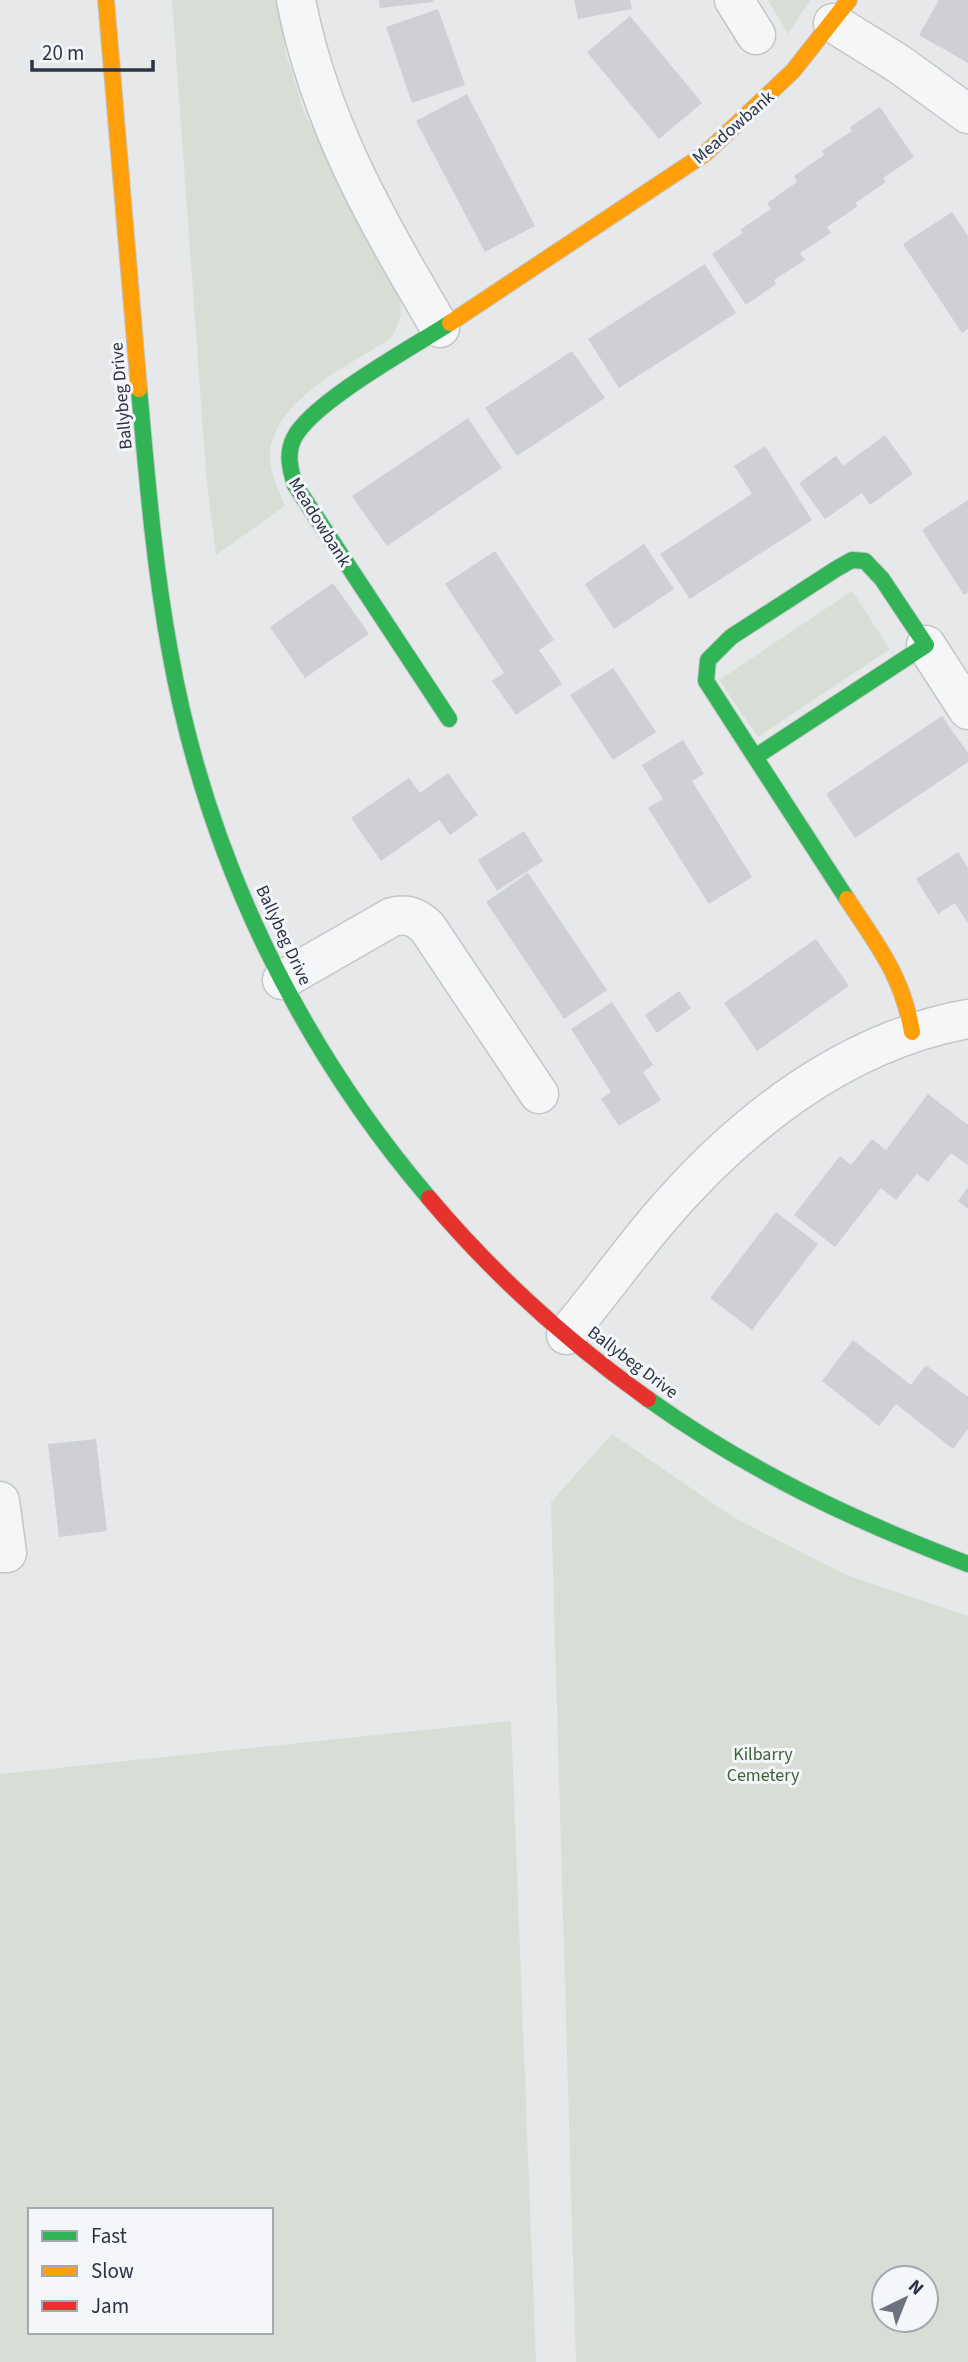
<svg xmlns="http://www.w3.org/2000/svg" width="968" height="2362" font-family="'Source Sans 3',sans-serif">
<rect width="100%" height="100%" fill="#e6e8ea"/>
<g fill="#d6ded6" fill-rule="evenodd">
<path d="M172 0H278L286 54 304 112 400 299C402 316 400 325 390 339 348 366 256 408 272 471 275 483 281 495 285 506L216 555 206 474Z"/>
<path d="M768 0H810L788 34Z"/>
<path d="M852 591 890 649 758 737 719 680Z"/>
<path d="M612 1434 733 1517 846 1575 968 1616V2362H576L551 1502ZM884 2278H926V2320H884Z"/>
<path d="M511 1721 536 2362H0V1774ZM30 2210H271V2332H30Z"/>
</g>
<g fill="#ced0d3">
<path d="M379 0H433V2L380 8Z"/>
<path d="M574 0H630L632 9 578 19Z"/>
<path d="M939 0H968V63L919 35Z"/>
<path d="M438 9 465 85 412 103 386 27Z"/>
<path d="M630 16 702 103 659 139 587 52Z"/>
<path d="M467 94 535 226 485 252 416 121Z"/>
<path d="M880 107 914 157 883 178 886 182 855 203 858 206 827 227 831 233 800 253 805 260 774 280 776 284 746 305 712 254 743 233 740 230 771 209 767 203 797 182 794 176 824 155 822 151 852 131 850 127Z"/>
<path d="M952 212 968 236V329L962 333 903 244Z"/>
<path d="M705 264 736 313 619 388 588 339Z"/>
<path d="M572 351 605 398 517 456 485 408Z"/>
<path d="M468 418 502 468 387 546 352 496Z"/>
<path d="M885 435 913 474 870 505 862 493 825 519 799 483 836 456 843 466Z"/>
<path d="M765 446 812 520 690 599 660 554 752 494 734 466Z"/>
<path d="M968 500V592L964 595 922 530Z"/>
<path d="M644 544 674 589 614 629 585 584Z"/>
<path d="M495 551 554 640 539 650 562 684 516 715 492 681 504 673 445 584Z"/>
<path d="M333 583 369 634 305 678 270 627Z"/>
<path d="M613 668 656 732 613 760 570 695Z"/>
<path d="M942 716 968 753V762L855 838 826 794Z"/>
<path d="M683 740 704 774 692 781 752 877 709 904 648 808 663 799 642 765Z"/>
<path d="M448 773 478 815 450 835 439 820 381 861 351 818 409 778 420 793Z"/>
<path d="M524 831 543 861 497 891 478 860Z"/>
<path d="M958 852 968 868V923L955 903 938 914 916 879Z"/>
<path d="M528 873 607 990 564 1019 486 902Z"/>
<path d="M816 939 849 986 757 1051 724 1003Z"/>
<path d="M679 991 691 1008 657 1033 645 1015Z"/>
<path d="M612 1002 653 1065 643 1072 661 1100 619 1126 601 1099 611 1092 571 1029Z"/>
<path d="M928 1094 968 1125V1165L951 1153 928 1182 917 1174 896 1200 881 1188 835 1247 794 1215 840 1156 851 1165 872 1139 886 1150Z"/>
<path d="M968 1187V1209L958 1201Z"/>
<path d="M776 1212 818 1244 752 1330 710 1298Z"/>
<path d="M853 1340 911 1385 926 1365 968 1397V1429L953 1449 896 1404 879 1426 822 1381Z"/>
<path d="M96 1439 107 1531 59 1537 48 1444Z"/>
</g>
<g fill="none" stroke-linecap="round" stroke-linejoin="round">
<g stroke="#c4c6c8" stroke-width="41">
<g id="street">
<path d="M296 0C320 124 377 221 440 328"/>
<path d="M734 0 756 35"/>
<path d="M833 23 899 64 968 114"/>
<path d="M926 645 968 710"/>
<path d="M282 980 392 917C407 913 416 917 427 927L539 1094"/>
<path d="M566 1335C597 1298 625 1259 656 1222 737 1126 842 1042 968 1019"/>
<path d="M0 1501 7 1553H0"/>
</g>
</g>
<g stroke="#c4c6c8" stroke-width="18">
<g id="fast">
<path d="M139 389C147 477 154 565 170 652 206 854 296 1042 429 1198"/>
<path d="M449 719 295 485C290 469 286 454 294 438 312 402 413 347 450 323"/>
<path d="M755 757 706 681 708 660 731 637 836 569 852 560 865 561 882 579 926 645 755 757 847 899"/>
<path d="M648 1399C749 1471 852 1520 968 1564"/>
</g>
</g>
<g stroke="#c4c6c8" stroke-width="18">
<g id="slow">
<path d="M106 0 139 389"/>
<path d="M450 323 706 153 793 71 849 0"/>
<path d="M847 899C878 946 902 975 912 1032"/>
</g>
</g>
<g stroke="#c4c6c8" stroke-width="18">
<path id="jam" d="M429 1198C493 1274 567 1341 648 1399"/>
</g>
<use href="#street" stroke="#f5f6f7" stroke-width="38"/>
<use href="#fast" stroke="#30b455" stroke-width="16"/>
<use href="#slow" stroke="#ff9f0a" stroke-width="16"/>
<use href="#jam" stroke="#e5322d" stroke-width="16"/>
</g>
<g text-anchor="middle" stroke-width="6" stroke-linejoin="round" paint-order="stroke">
<g font-size="18" fill="#2b3445" stroke="#f4f6f9">
<text transform="translate(733 127) rotate(-41)" y="6">Meadowbank</text>
<text transform="translate(121 396) rotate(-95)" y="6">Ballybeg Drive</text>
<text transform="translate(320 522) rotate(58)" y="6">Meadowbank</text>
<text transform="translate(284 935) rotate(65)" y="6">Ballybeg Drive</text>
<text transform="translate(633 1362) rotate(37)" y="6">Ballybeg Drive</text>
</g>
<g font-size="18" fill="#3f6138" stroke="#f4f6f9">
<text x="763" y="1760">Kilbarry<tspan x="763" dy="21">Cemetery</tspan></text>
</g>
</g>
<rect x="28" y="2208" width="245" height="126" fill="#f4f6f9" stroke="#a4a8b1" stroke-width="2"/>
<rect x="42" y="2231" width="35" height="10" fill="#30b455" stroke="#a4a8b1" stroke-width="2"/>
<text x="91" y="2243" font-size="21" fill="#2b3445">Fast</text>
<rect x="42" y="2266" width="35" height="10" fill="#ff9f0a" stroke="#a4a8b1" stroke-width="2"/>
<text x="91" y="2278" font-size="21" fill="#2b3445">Slow</text>
<rect x="42" y="2301" width="35" height="10" fill="#e5322d" stroke="#a4a8b1" stroke-width="2"/>
<text x="91" y="2313" font-size="21" fill="#2b3445">Jam</text>
<g transform="translate(905 2299) rotate(43)"><circle r="33" fill="#f4f6f9" stroke="#a4a8b1" stroke-width="2"/>
<path d="M0-5L12 26L0 18L-12 26Z" fill="#6c737f"/>
<text y="-10" font-size="19" font-weight="bold" text-anchor="middle" fill="#2b3445">N</text>
</g>
<path d="M32 60v10h121v-10" fill="none" stroke="#2b3445" stroke-width="3.5"/>
<text x="42" y="60" font-size="21" fill="#2b3445" stroke="#f4f6f9" stroke-width="5" paint-order="stroke">20 m</text>
</svg>
